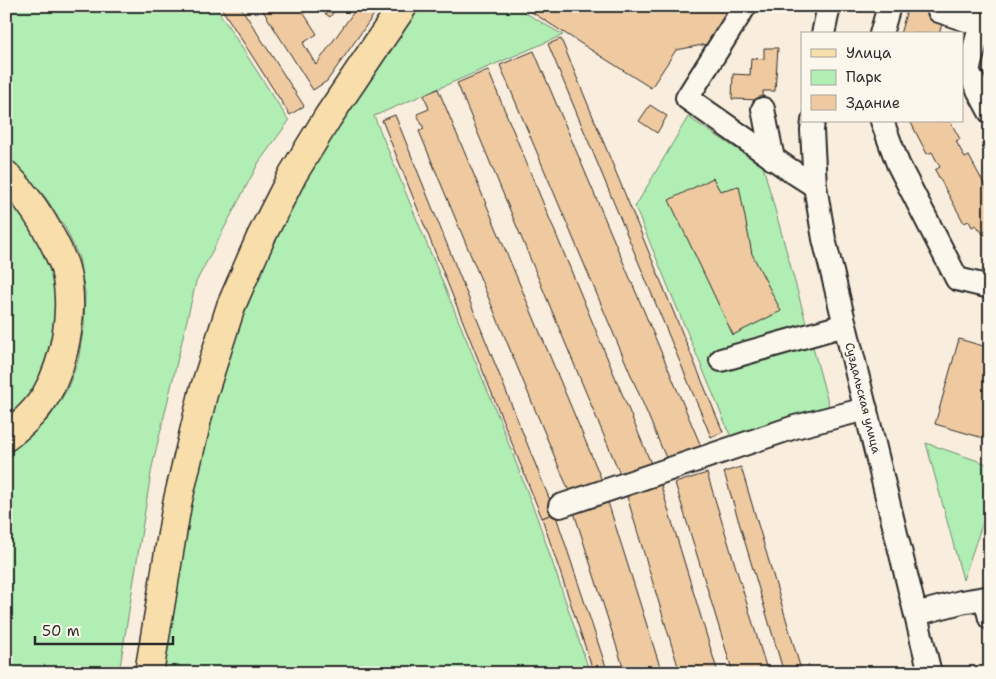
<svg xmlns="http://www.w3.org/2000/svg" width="996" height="679" font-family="'Shantell Sans',sans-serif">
<rect width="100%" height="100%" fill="#f9eedd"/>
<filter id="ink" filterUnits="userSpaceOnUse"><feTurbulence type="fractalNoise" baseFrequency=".02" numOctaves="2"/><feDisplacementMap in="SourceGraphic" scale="10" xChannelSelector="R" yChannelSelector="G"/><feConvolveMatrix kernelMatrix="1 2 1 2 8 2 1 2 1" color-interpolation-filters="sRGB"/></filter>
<g filter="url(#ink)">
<g fill="#b1eeb3" stroke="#6e8c6f">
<path d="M20 6H215L289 121 259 162 196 282 152 467 119 673H6V454L24 442 49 418 67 390 78 361 84 326 85 292 79 258 65 227 46 198 18 167 6 158V16Z"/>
<path d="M414 6H517V8L563 35 374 116 498 416 538 520 590 673H163L187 519 215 396 242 308 301 178Z"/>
<path d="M688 117 763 166 831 413 733 442 635 207Z"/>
<path d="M6 197 19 211 40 245 52 276 56 306 51 340 40 378 21 409 6 421Z"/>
<path d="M926 443 990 465V501L963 580Z"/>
</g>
<g fill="#efcaa0" stroke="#2b2b2b">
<path d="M220 6H240L304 106 290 115Z"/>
<path d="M260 6H299L317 34 303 43 316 65 358 6H380L327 81 313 90Z"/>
<path d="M315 6H338L330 17Z"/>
<path d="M522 6H732L708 44 676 50 651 88Z"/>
<path d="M913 6H941L936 22 942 24 939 34H900L907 10 912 11Z"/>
<path d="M561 39 723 432 711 437 548 44Z"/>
<path d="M764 48H778L775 91H763V100L732 99 733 74 750 75 751 58 764 59Z"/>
<path d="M534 51 703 451 669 465 500 65Z"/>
<path d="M488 70 652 466 622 479 457 83Z"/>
<path d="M438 89 603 483 571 496 419 131 424 129 417 114 429 109 424 95Z"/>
<path d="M650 105 667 116 657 133 639 121Z"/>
<path d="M395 115 555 513 542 518 382 120Z"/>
<path d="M910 121H950L960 139 956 141 965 158 969 156 990 195V225L983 234 976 225 972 227 969 221 964 223 935 170 940 167 932 152 927 154Z"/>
<path d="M713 178 720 191 739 186 752 254 781 311 733 335 669 200Z"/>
<path d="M990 225V236L983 234Z"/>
<path d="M959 339 990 348V440L935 424Z"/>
<path d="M741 467 802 673H784L724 472Z"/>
<path d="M707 473 768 673H733L675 483Z"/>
<path d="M659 479 718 673H680L625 490Z"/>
<path d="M606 496 662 673H625L572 506Z"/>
<path d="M555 513 608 673H594L542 518Z"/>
</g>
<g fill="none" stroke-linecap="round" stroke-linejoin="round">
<g stroke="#2b2b2b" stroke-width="26">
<g id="minor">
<path d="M745 6 687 98 787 168 815 186"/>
<path d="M986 6 968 71 990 112"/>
<path d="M939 11 981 25"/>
<path d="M823 34 829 6"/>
<path d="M881 34 889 6"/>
<path d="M763 109 773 159"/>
<path d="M813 121 812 130 815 186 824 239 930 673"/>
<path d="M882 121 898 164 957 279 990 287"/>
<path d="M721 360 845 325"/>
<path d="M560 506 795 427 866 409"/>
<path d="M916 614 961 602 985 598 990 618"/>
</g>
</g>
<g stroke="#2b2b2b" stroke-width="31">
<g id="major">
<path d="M6 175C28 197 45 223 58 251 60 257 64 263 65 269 75 309 66 360 46 395 36 412 21 425 6 437"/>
<path d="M149 673 177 504 203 394 231 306 261 237 293 174 328 117 403 6"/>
</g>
</g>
<use href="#minor" stroke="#fbf7ec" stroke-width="22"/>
<use href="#major" stroke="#f8deab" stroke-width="28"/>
</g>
</g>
<g text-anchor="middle" stroke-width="4" stroke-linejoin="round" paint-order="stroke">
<g font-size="12" fill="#2b2b2b" stroke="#fbf7ec">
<text transform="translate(863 398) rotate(76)" y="4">Суздальская улица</text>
</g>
</g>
<rect width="996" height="679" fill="none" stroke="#fbf7ec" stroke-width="25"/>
<rect x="12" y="12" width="971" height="654" fill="none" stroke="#2b2b2b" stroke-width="2" filter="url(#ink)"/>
<rect x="801" y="32" width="162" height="90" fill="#fbf7ec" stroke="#a8a59f"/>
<rect x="811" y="49" width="25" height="8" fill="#f8deab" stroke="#a8a59f"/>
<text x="846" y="58" font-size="15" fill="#2b2b2b">Улица</text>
<rect x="811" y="70" width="25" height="15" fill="#b1eeb3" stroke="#a8a59f"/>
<text x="846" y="82" font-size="15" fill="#2b2b2b">Парк</text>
<rect x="811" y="95" width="25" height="15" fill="#efcaa0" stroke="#a8a59f"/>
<text x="846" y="108" font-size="15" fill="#2b2b2b">Здание</text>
<path d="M35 636v8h138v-8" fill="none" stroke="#2b2b2b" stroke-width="2.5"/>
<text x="42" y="636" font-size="15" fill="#2b2b2b" stroke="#fbf7ec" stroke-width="4" paint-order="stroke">50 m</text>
</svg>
